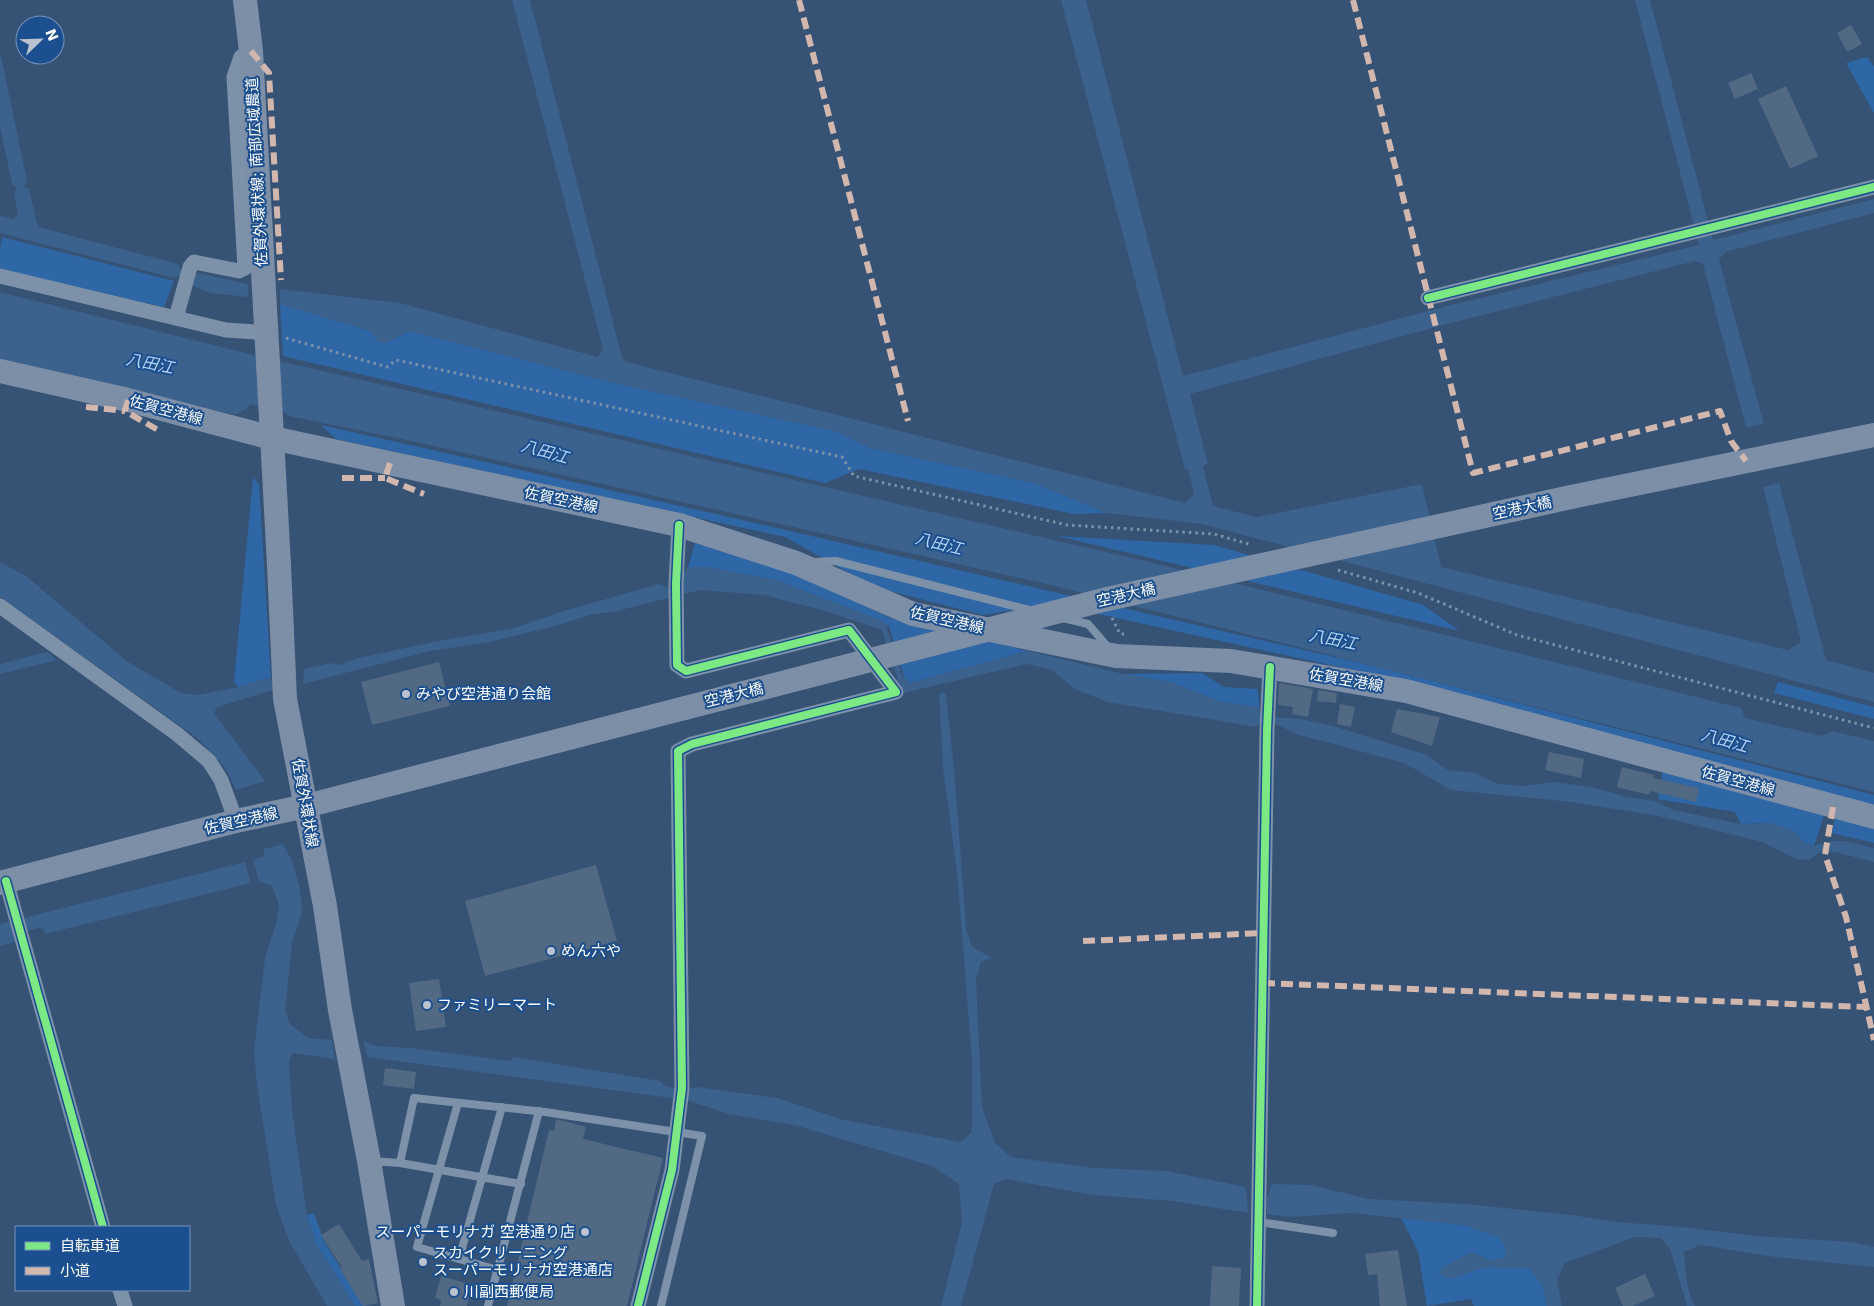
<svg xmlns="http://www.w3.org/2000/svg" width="1874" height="1306" font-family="'DejaVu Sans','Noto Sans JP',sans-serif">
<rect width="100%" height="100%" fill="#365274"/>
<g fill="#2f66a5">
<path d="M1867 57 1874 66V113L1846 63Z"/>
<path d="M2 237 174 281 164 307 0 270V248Z"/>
<path d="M280 304 371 331 379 342 386 343 409 331 614 383 835 431 870 448 1034 483 1107 513 1074 514 859 469 825 483 283 356Z"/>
<path d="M321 425 738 519 1382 668 1874 795V806L1380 676 1053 604 983 615 874 587 785 537 336 439Z"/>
<path d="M253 477 259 484 271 677 238 687 234 681Z"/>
<path d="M1057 536 1214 545 1423 605 1460 631Z"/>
<path d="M695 543 777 564 890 618 1028 651 910 683 904 677 889 626 882 621 776 580 706 567H688Z"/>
<path d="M1202 673 1224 687 1258 689 1259 707 1221 702 1170 682 1124 674Z"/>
<path d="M1778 682 1874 707V719L1774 693Z"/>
<path d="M1663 770 1825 812 1814 846 1803 842 1796 832 1771 823 1741 824 1735 812 1658 799Z"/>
<path d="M1835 817 1874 827V843L1832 833Z"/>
<path d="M314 1213 324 1241 364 1306H355L316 1244 307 1215Z"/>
<path d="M1401 1218 1465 1225 1501 1238 1506 1248V1257L1492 1261 1471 1252 1449 1279 1485 1267 1529 1268 1543 1286 1547 1306H1474L1471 1299 1427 1306 1418 1251Z"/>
</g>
<g fill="#3b618d">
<path d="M512 0H530L623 361 1185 503 1194 494 1188 469 1185 470 1061 0H1086L1183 376 1443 307 1699 245 1635 0H1650L1713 240 1874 199V213L1725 252 1719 260 1764 424 1746 427 1703 264 1695 261 1447 324 1190 394 1208 464 1203 466 1213 506 1257 517 1422 484 1441 567 1788 650 1801 642 1763 487 1779 483 1826 660 1874 673V702L1202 524 1107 513 1034 483 870 448 835 431 614 383 409 331 386 343 378 342 371 331 280 304V289L400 303 598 357 603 349Z"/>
<path d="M0 51 27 181 24 187 29 189 38 227 178 264 181 270 195 275 199 273 248 284V297L211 293 193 286 194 280 179 276 174 278 0 233V216L13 219 18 214 14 193 17 188 12 184 0 127Z"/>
<path d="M0 292 253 355 1145 561 1741 708 1745 718 1822 736 1832 731 1874 741V792L1047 584 402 439 289 416 284 412 251 404 246 409 235 415 0 359Z"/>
<path d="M0 562 26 576 128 662 181 693 198 695 238 687 271 677 273 690 217 707 214 713 265 781 236 790 225 767 197 738 0 597Z"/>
<path d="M688 567H706L776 580 882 621 889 626 879 629 829 612 764 595 700 590 617 611 589 615 559 625 485 643 430 651 303 684 304 669 331 663 339 665 359 658 433 642 514 628 564 611 659 584 670 589Z"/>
<path d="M1028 651 1124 674 1170 682 1221 702 1259 707 1260 714 1272 717 1301 719 1333 726 1427 755 1448 770 1474 773 1499 784 1524 786 1554 782 1591 787 1627 797 1655 801 1673 810 1741 824 1771 823 1796 832 1803 842 1814 846 1833 841H1844L1874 848V862L1835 852H1820L1809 860 1796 859 1762 842 1658 816 1572 802 1451 790 1404 763 1296 734 1276 724 1261 723 1256 727 1107 702 1075 689 1052 670 1027 664 899 694 896 680 904 677 910 683Z"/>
<path d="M47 652 57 660 0 674V664Z"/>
<path d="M943 692 946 695 955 778 966 928 972 947 992 958 981 962 976 979 982 1107 995 1143 1011 1157 1095 1168 1166 1171 1246 1187 1248 1213 1173 1201 1093 1195 1005 1179 994 1184 961 1306H941L962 1223 959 1184 932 1166 798 1126 729 1114 686 1100 368 1057 363 1041 376 1046 411 1048 510 1061 514 1057 661 1081 664 1086 683 1090 698 1087 777 1098 844 1120 961 1142 972 1132V1059L957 873 943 768 939 694Z"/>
<path d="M283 844 292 861 300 888 302 912 292 943 285 1011 290 1024 309 1038 332 1040 335 1059 293 1053 289 1061 292 1110 307 1215 316 1244 355 1306H327L289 1241 276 1205 257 1085 254 1051 265 958 276 923 279 905 272 886 259 881 253 860 264 856V849Z"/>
<path d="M245 862 251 883 45 934 42 927 13 935 15 942 0 946V924Z"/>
<path d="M1272 1184 1311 1185 1369 1199 1467 1204 1572 1215 1615 1222 1672 1226 1758 1236 1851 1242 1874 1247V1267L1775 1257 1700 1245 1684 1252C1685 1270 1686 1290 1695 1306H1687L1670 1249 1661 1238 1635 1237 1565 1263 1557 1280 1562 1306H1547L1543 1286 1529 1268 1485 1267 1449 1279 1438 1274 1443 1267 1471 1252 1492 1261 1505 1257 1506 1248 1500 1238 1465 1225 1352 1213 1291 1217 1267 1214V1199Z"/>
</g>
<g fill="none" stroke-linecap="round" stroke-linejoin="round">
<g stroke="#3b618d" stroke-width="5.5">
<path d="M884 628 891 650"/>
<path d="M894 659 900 678"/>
</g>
</g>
<g fill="#526984">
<path d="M1851 25 1862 44 1847 52 1837 33Z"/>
<path d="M1751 73 1758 89 1735 99 1728 83Z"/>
<path d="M1786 86 1818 156 1790 169 1758 99Z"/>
<path d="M439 662 450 706 372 725 361 682Z"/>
<path d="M1279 683 1313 689 1308 717 1292 714 1293 707 1278 705Z"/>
<path d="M1318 690 1337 693 1336 703 1317 701Z"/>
<path d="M1340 704 1355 707 1351 727 1337 724Z"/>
<path d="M1397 709 1440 717 1432 746 1391 732Z"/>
<path d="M1549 752 1584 759 1581 778 1545 770Z"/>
<path d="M1622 767 1654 775 1653 778 1699 788 1696 802 1650 791 1649 795 1617 787Z"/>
<path d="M596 865 617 941 485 976 465 901Z"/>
<path d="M439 979 446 1027 416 1031 409 983Z"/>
<path d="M385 1068 416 1072 414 1089 383 1085Z"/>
<path d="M556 1119 586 1127 583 1139 663 1158 627 1306H507L549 1130 554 1131Z"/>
<path d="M339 1224 362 1261 369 1259 378 1303 363 1306 340 1269 342 1268 321 1235Z"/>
<path d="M1398 1250 1407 1306H1380L1377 1274 1368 1275 1365 1254Z"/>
<path d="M1212 1266 1241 1268 1239 1306H1210Z"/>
<path d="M1645 1274 1655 1296 1633 1306H1623L1615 1288Z"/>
<path d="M441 1276 472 1285 467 1306H440L441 1300 435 1298Z"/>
</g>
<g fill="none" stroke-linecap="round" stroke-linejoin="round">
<g stroke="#7d92a8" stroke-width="3" stroke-dasharray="2.5 4" stroke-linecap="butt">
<path d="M286 338 387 367 396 360 842 457 854 476 1067 525 1214 534 1252 545"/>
<path d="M1338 570 1418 593 1517 635 1874 728"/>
<path d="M1112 618 1120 634H1124"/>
</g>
<g stroke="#7d92a8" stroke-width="8">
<path d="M813 562 836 561 1033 611"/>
<path d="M1063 618 1088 624 1108 647"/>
<path d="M458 1103 417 1247 498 1270"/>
<path d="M371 1161 400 1163 521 1184"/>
<path d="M400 1163 414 1098 545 1112 702 1136 661 1306"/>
<path d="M1259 1222 1333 1233"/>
<path d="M459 1259 502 1107"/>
<path d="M488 1306 539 1111"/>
</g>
<g stroke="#7d92a8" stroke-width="15">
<path d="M0 276 226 330 256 332"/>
<path d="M1428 298 1874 187"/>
<path d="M176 318 190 267 194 262 239 271 245 268 234 77 241 57 251 51"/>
<path d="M0 606 177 734 209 761 221 780 236 821"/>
<path d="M6 881 103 1227"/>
<path d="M120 1290 125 1306"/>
<path d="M638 1306 672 1170 682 1088 678 751 692 744 896 692 849 630 686 671 677 665 676 584 679 525"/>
<path d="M1257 1306 1267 730 1270 667"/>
</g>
<g stroke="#7d8ea7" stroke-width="24">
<path d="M245 0 251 51 279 565 285 699 325 906 340 1010 369 1161 393 1306"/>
<path d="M0 371 128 400 272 438 679 525 796 563 913 614 1116 656 1231 661 1406 691 1874 817"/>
<path d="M1571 497 1874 435"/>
<path d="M0 883 236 821 306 806 685 708"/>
</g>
<path stroke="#7d8ea7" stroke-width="24" d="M685 708 1103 600 1571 497"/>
<g stroke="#d1b7ad" stroke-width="6" stroke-dasharray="12 6" stroke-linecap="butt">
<path d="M799 0 908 421"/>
<path d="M1353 0 1473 473 1720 411 1731 441 1746 461"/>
<path d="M251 51 269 73 281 280"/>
<path d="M128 400 125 411 158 430"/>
<path d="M86 407 125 411"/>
<path d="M390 463 385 478 424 494"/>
<path d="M342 478H385"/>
<path d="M1833 807 1825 855 1846 917 1874 1040"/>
<path d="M1083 941 1264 933"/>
<path d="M1263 983 1866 1007"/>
</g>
<g stroke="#1b4f8f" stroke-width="11">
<g id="cycleway">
<path d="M1428 298 1874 187"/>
<path d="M6 881 103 1227"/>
<path d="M638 1306 672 1170 682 1088 678 751 692 744 896 692 849 630 686 671 677 665 676 584 679 525"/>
<path d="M1257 1306 1267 730 1270 667"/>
</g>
</g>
<use href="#cycleway" stroke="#7ce984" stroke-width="8"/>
</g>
<g fill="#b9c2ce" stroke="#1b4f8f" stroke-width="2">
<circle cx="406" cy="694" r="5"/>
<circle cx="551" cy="951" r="5"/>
<circle cx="427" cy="1005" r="5"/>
<circle cx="585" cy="1232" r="5"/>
<circle cx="423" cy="1262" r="5"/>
<circle cx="454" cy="1292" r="5"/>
</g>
<g text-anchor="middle" stroke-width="4" stroke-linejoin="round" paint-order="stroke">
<g font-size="15" fill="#fff" stroke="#1b4f8f">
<text transform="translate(257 172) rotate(-93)" y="5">佐賀外環状線; 南部広域農道</text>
<text transform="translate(166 410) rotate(15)" y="5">佐賀空港線</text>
<text transform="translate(561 500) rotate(12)" y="5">佐賀空港線</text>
<text transform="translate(1522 508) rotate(-12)" y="5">空港大橋</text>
<text transform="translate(1126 595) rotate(-13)" y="5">空港大橋</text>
<text transform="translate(947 620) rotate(13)" y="5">佐賀空港線</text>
<text transform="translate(1346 680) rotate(10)" y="5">佐賀空港線</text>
<text transform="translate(734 695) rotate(-14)" y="5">空港大橋</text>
<text transform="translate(1738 781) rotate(15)" y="5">佐賀空港線</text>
<text transform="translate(305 803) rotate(80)" y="5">佐賀外環状線</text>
<text transform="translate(241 821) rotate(-13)" y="5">佐賀空港線</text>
</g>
<g font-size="15" fill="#fff" stroke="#1b4f8f" text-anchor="start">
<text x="416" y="699">みやび空港通り会館</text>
<text x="561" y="956">めん六や</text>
<text x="437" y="1010">ファミリーマート</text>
<text x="575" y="1237" text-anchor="end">スーパーモリナガ 空港通り店</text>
<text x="433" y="1258">スカイクリーニング<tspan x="433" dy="17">スーパーモリナガ空港通店</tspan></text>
<text x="464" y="1297">川副西郵便局</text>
</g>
<g font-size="16" font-style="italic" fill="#b5d3f5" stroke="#1b4f8f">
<text transform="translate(150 363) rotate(11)" y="6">八田江</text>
<text transform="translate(545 451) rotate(16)" y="6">八田江</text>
<text transform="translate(939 543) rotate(14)" y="6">八田江</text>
<text transform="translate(1333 639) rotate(11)" y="6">八田江</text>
<text transform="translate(1725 740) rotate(16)" y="6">八田江</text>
</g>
</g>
<rect x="15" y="1226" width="175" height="65" fill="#1b4f8f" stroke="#7695bc"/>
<rect x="25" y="1242" width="25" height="8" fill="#7ce984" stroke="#7695bc"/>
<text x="60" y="1251" font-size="15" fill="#ffffff">自転車道</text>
<rect x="25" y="1267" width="25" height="8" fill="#d1b7ad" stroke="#7695bc"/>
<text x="60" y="1276" font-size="15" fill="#ffffff">小道</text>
<g transform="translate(40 40) rotate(67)"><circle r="24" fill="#1b4f8f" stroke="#7695bc"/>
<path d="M0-4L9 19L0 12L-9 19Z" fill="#b9c2ce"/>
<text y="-8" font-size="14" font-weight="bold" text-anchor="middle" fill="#ffffff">N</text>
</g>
</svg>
